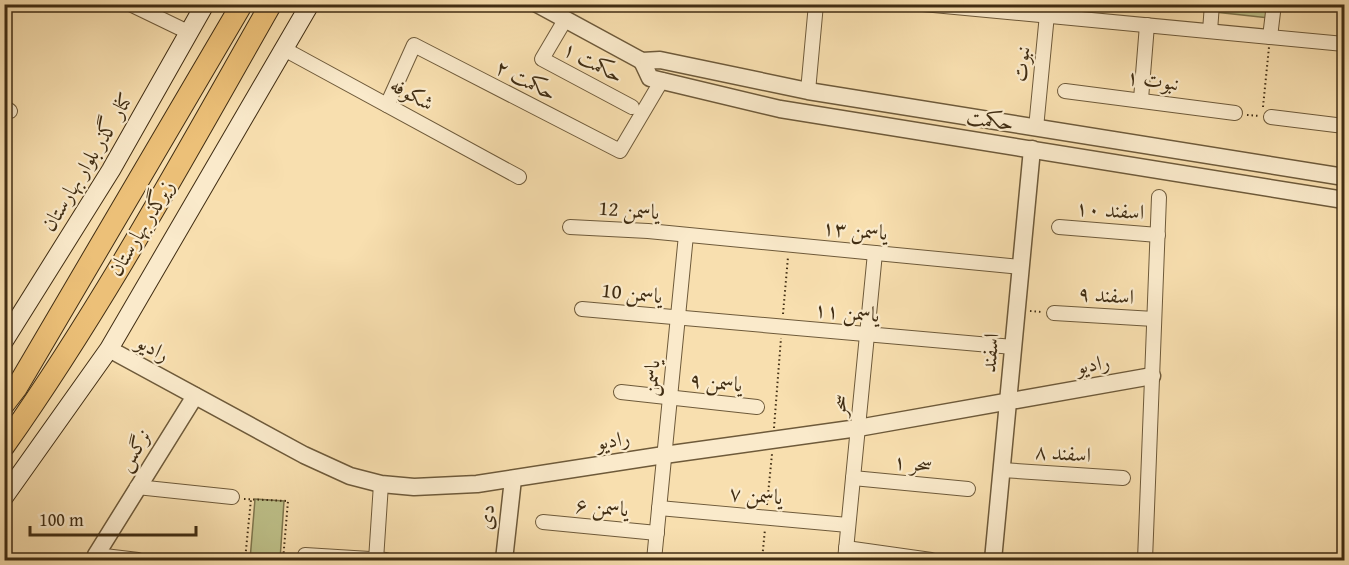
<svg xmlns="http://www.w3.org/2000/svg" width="1349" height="565" font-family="'Gentium Book Plus',Amiri,serif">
<rect width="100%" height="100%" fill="#f8dfaf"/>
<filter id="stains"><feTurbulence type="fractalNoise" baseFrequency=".00333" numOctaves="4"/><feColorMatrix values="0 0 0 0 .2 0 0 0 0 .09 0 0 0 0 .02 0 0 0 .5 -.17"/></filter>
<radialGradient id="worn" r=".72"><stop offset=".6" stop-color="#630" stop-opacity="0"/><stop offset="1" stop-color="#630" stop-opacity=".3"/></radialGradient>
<g fill="#bec18a" stroke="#7f774e" stroke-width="1.5">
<path d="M1216 5H1271L1269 18 1215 12Z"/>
<path d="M255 499 284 501 280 560H250Z"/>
</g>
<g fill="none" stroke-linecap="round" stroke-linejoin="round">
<g stroke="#6e5a3a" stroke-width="16">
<g id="minor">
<path d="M130 4 190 33"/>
<path d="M923 4 1344 44"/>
<path d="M565 20 542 59 632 107"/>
<path d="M1210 31 1212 4"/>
<path d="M1270 37 1274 4"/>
<path d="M284 49 519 177"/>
<path d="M808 91 816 4"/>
<path d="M1065 91 1235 113"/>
<path d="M1141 99 1147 25"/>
<path d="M387 105 414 45 620 151 662 80"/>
<path d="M4 107 10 111"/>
<path d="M1271 117 1344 126"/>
<path d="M1036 128 1048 4"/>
<path d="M570 227 648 231 1021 267"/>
<path d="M1059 227 1158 235"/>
<path d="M582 309 1013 347"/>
<path d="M1054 313 1154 319"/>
<path d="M621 392 757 407"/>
<path d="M1002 470 1123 478"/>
<path d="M853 478 968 489"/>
<path d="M137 487 232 497"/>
<path d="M659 508 848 525"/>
<path d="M543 522 657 533"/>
<path d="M846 548 931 560"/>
<path d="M96 555 138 560"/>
<path d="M305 555 386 560"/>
<path d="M376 560 381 484"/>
<path d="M654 560 686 235"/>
<path d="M845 560 875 253"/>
<path d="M1145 560 1159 197"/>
</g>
</g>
<g stroke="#6e5a3a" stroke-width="19">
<g id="tertiary">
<path d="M537 4 642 61 660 60 808 91 1344 177"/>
<path d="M642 61 650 78 780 109 1344 200"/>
<path d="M109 349 304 455 350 476 381 484 414 487 477 484 664 455 858 428 1152 376"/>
<path d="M95 560 96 555 195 396"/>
<path d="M504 560 513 479"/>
<path d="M993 560 1032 149"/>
</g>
</g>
<g stroke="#402d13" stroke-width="20">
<g id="secondary">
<path d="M4 341 111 170 205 4"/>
<path d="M4 497 109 349 310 4"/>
</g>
</g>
<g stroke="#402d13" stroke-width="23">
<g id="primary">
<path d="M4 404 17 387 242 4"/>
<path d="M4 446C103 306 186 153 271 4"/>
</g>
</g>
<g stroke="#402d13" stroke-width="2" stroke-dasharray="1.5 3" stroke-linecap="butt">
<path d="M1229 4 1262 8"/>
<path d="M1263 107 1269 47"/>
<path d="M1247 115 1260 116"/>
<path d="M1030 311 1042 312"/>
<path d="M783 314 788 257"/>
<path d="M774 428 781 338"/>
<path d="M244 499 288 501 283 560"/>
<path d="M767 505 772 454"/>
<path d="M245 560 251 499"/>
<path d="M762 560 765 529"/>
</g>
<use href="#minor" stroke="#faeacb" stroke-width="14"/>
<use href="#tertiary" stroke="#faeacb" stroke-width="16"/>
<use href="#secondary" stroke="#faeacb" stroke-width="18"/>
<use href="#primary" stroke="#ecc078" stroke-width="21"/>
</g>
<g text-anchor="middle" stroke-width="4.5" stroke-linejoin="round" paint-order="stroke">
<g font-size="21" fill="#402d13" stroke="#faeacb">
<text transform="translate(593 62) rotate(28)" y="7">حکمت ۱</text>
<text transform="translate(1021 64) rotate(-85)" y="7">نبوت</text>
<text transform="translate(526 80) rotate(27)" y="7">حکمت ۲</text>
<text transform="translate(1153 80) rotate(8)" y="7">نبوت ۱</text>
<text transform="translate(412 94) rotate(29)" y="7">شکوفه</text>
<text transform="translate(990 120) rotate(8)" y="7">حکمت</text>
<text transform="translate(87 162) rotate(-59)" y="7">کنار گذر بلوار بهارستان</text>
<text transform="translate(629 210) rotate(4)" y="7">یاسمن 12</text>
<text transform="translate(1110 210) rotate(4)" y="7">اسفند ۱۰</text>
<text transform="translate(141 228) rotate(-59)" y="7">زیرگذر بهارستان</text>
<text transform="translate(855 230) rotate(5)" y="7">یاسمن ۱۳</text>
<text transform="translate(632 293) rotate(6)" y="7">یاسمن 10</text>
<text transform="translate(1106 295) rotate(4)" y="7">اسفند ۹</text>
<text transform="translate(847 312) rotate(5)" y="7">یاسمن ۱۱</text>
<text transform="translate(153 348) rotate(29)" y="7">رادیو</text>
<text transform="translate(990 353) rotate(-85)" y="7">اسفند</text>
<text transform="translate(1093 364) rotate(-10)" y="7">رادیو</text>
<text transform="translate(651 378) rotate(-85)" y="7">یاسمن</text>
<text transform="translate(716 382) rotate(6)" y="7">یاسمن ۹</text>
<text transform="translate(839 405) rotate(-84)" y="7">سحر</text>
<text transform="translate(613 440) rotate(-9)" y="7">رادیو</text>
<text transform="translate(134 450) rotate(-57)" y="7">نرگس</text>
<text transform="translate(1063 453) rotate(4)" y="7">اسفند ۸</text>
<text transform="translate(913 463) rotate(5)" y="7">سحر ۱</text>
<text transform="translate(756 495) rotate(5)" y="7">یاسمن ۷</text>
<text transform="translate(602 507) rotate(5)" y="7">یاسمن ۶</text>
<text transform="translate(486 517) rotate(-84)" y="7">دی</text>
</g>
</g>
<rect width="1349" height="565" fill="none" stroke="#f8dfaf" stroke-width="24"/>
<rect x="6" y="6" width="1337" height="553" fill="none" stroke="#402d13" stroke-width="3"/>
<rect x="12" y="12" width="1325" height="541" fill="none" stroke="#402d13" stroke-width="1.5"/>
<path d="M30 526v9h166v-9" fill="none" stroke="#402d13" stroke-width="3"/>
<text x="39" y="526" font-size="18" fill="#402d13" stroke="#faeacb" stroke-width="4.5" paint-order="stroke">100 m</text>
<rect width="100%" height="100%" filter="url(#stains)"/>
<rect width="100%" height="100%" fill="url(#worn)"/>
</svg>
